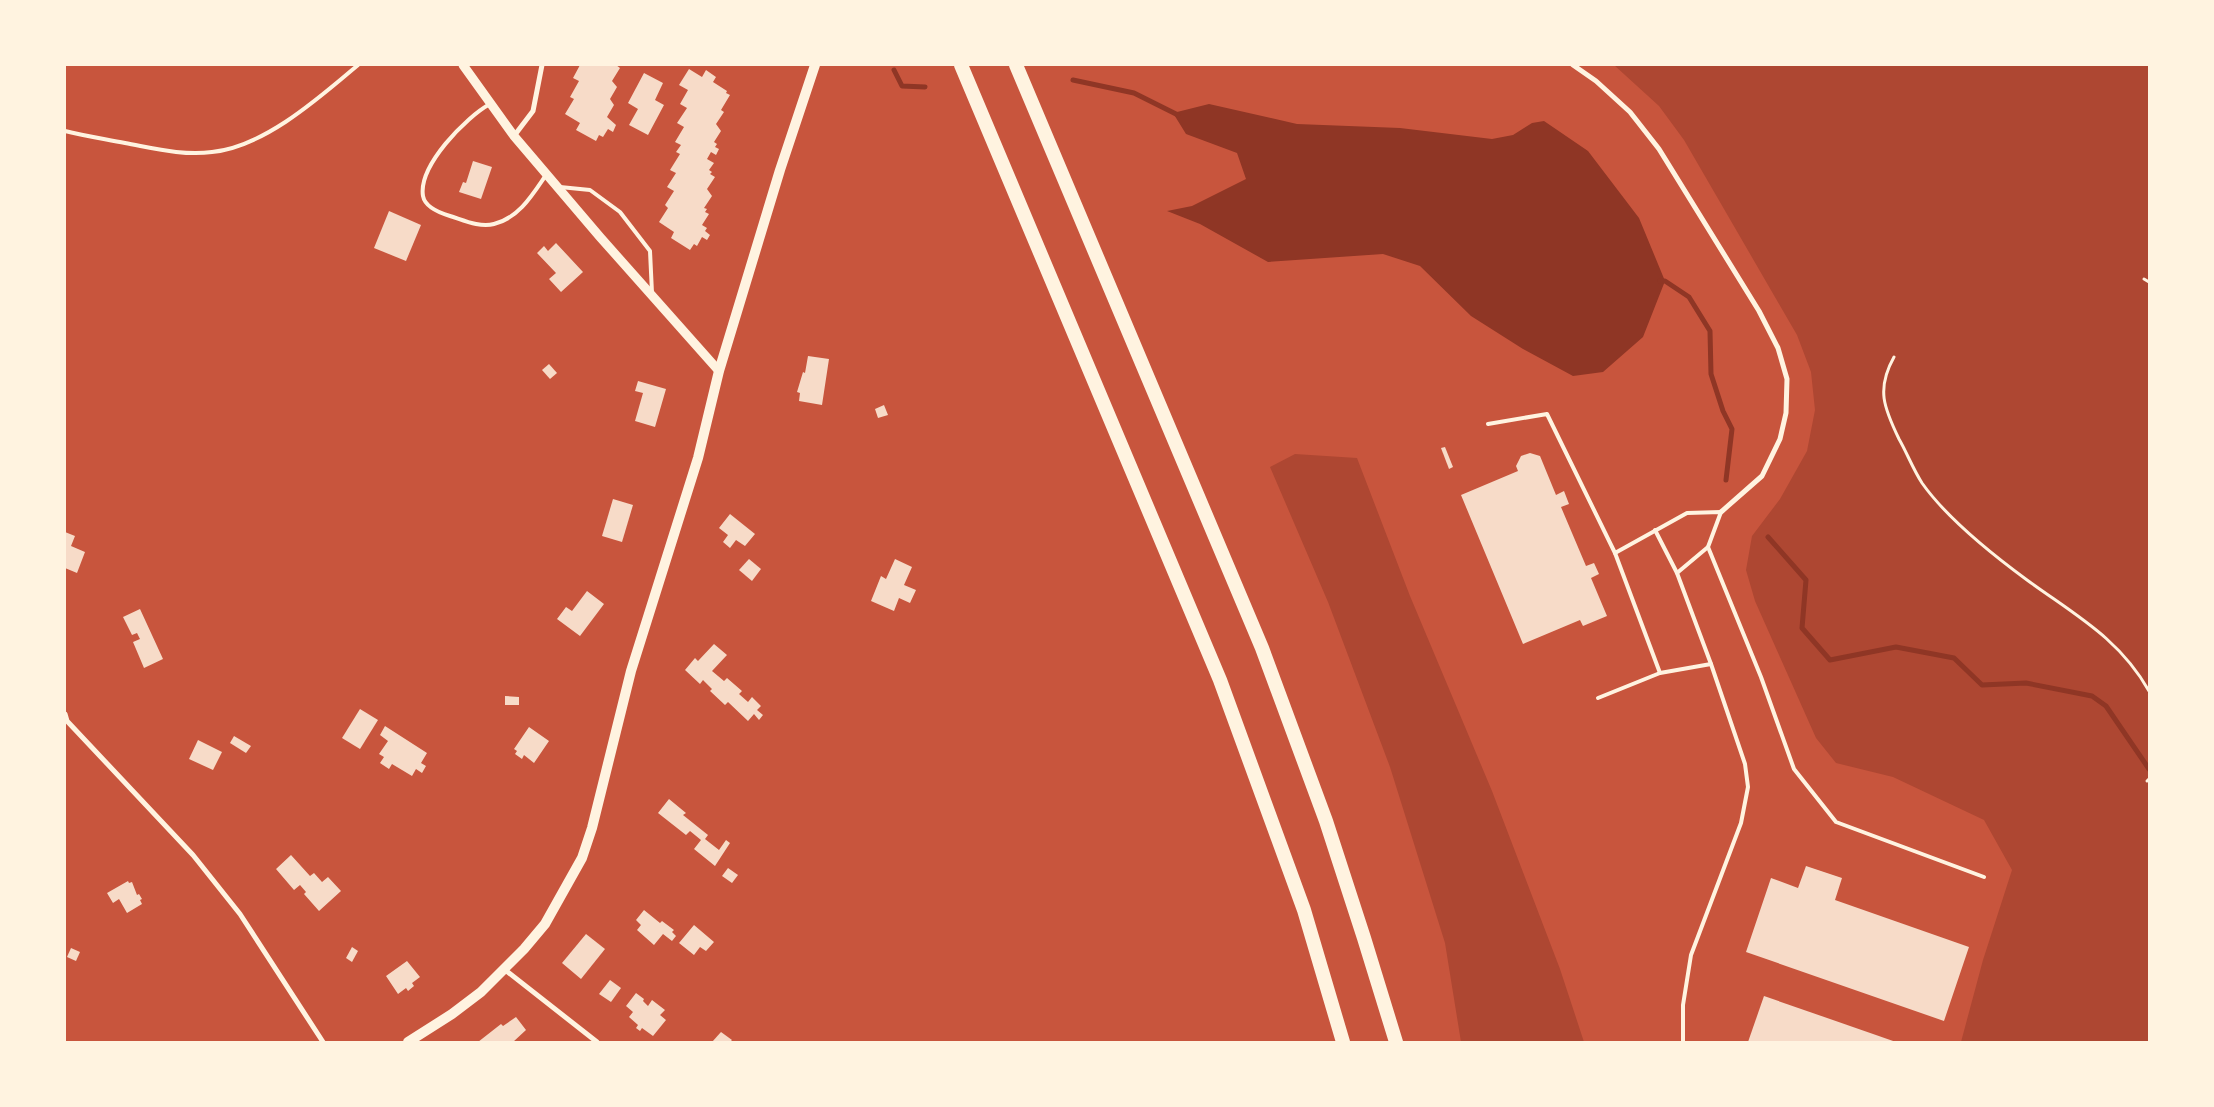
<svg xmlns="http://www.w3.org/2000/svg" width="2214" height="1107" font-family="'Space Grotesk',sans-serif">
<rect width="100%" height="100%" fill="#c8553d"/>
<g fill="#ae4732">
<path d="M1614 65H2149V1042H1961L1983 960 2012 870 1984 820 1893 777 1836 763 1816 738 1755 601 1746 570 1752 536 1780 499 1807 451 1815 410 1811 372 1797 335 1684 140 1659 106Z"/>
<path d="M1295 454 1357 458 1410 596 1492 791 1560 969 1584 1042H1461L1445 943 1390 767 1328 602 1270 467Z"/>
</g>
<path fill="#8f3625" d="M1209 104 1297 124 1400 128 1492 139 1513 135 1532 123 1544 121 1588 151 1639 218 1665 281 1643 337 1603 372 1573 376 1523 349 1471 316 1420 266 1383 254 1268 262 1200 224 1167 211 1192 206 1246 179 1237 153 1186 134 1173 113Z"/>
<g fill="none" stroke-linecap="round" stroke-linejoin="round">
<g stroke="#8f3625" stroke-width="5">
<path d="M894 70 902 86 925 87"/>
<path d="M1073 80 1134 93 1178 115"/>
<path d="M1660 281H1665L1689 297 1710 331 1711 374 1723 411 1732 429 1726 480"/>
<path d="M1768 537 1806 580 1802 628 1830 660 1896 647 1954 658 1982 685 2026 683 2092 696 2106 706 2149 769"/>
</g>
</g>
<g fill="#f7dbc8">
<path d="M580 65H616L620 68 612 81 617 87 610 99 614 105 607 117 616 125 613 132 608 129 603 137 599 135 596 141 576 130 580 123 565 114 574 99 570 97 579 81 573 78Z"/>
<path d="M689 69 702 77 706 70 716 77 713 82 727 91 726 93 730 95 721 110 724 112 716 124 721 131 714 142 717 144 715 147 719 149 716 155 711 152 707 159 714 163 709 170 712 172 710 174 715 177 707 189 712 196 704 208 707 209 705 212 709 214 702 225 707 228 705 231 710 235 707 240 702 237 697 246 694 244 690 250 671 238 674 232 659 222 668 208 665 205 674 191 667 187 676 173 670 170 680 154 676 152 681 145 675 142 684 127 677 123 687 108 680 104 688 90 679 85Z"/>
<path d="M644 73 663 83 655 100 664 105 648 135 629 125 638 109 628 103Z"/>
<path d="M473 161 492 167 481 199 459 192 463 182 466 183Z"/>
<path d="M389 211 421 225 406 261 374 248Z"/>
<path d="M556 243 583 272 561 292 549 279 556 273 537 253 544 246 548 251Z"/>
<path d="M808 356 829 359 822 405 799 401 800 393 797 392 803 372 805 373Z"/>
<path d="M549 364 557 373 550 379 542 370Z"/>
<path d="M638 381 666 389 655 427 635 421 643 393 635 391Z"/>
<path d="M884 405 888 415 878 418 875 409Z"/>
<path d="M1445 447 1453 467 1449 469 1441 448Z"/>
<path d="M1530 453 1540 456 1556 495 1564 491 1569 504 1561 507 1586 566 1594 563 1599 574 1591 578 1607 616 1583 626 1580 620 1523 644 1461 495 1518 471 1516 466 1521 456Z"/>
<path d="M613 499 633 505 622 542 602 536Z"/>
<path d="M730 514 755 534 745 546 736 540 730 548 723 542 728 535 719 528Z"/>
<path d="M65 532 75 536 71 546 85 552 77 573 65 568Z"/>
<path d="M749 559 761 569 752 581 739 570Z"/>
<path d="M895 559 912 567 904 585 916 590 910 603 899 598 894 611 871 601 881 576 886 579Z"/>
<path d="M587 591 604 604 580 636 557 619 566 607 572 611Z"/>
<path d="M140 609 163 659 144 668 133 642 140 639 137 633 132 635 123 617Z"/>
<path d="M714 644 727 655 712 671 724 681 727 678 742 691 739 694 748 702 752 697 761 706 757 710 763 715 759 720 754 714 748 721 728 702 725 705 710 691 712 689 703 680 700 684 685 670 695 658 698 661Z"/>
<path d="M505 696 519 697V705H505Z"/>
<path d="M360 709 378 720 360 749 342 738Z"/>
<path d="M385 726 427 753 421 763 426 766 422 773 416 769 412 776 392 764 389 769 380 763 384 757 379 754 388 741 380 735Z"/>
<path d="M529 727 549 741 534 763 524 755 522 759 515 754 517 751 514 749Z"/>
<path d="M234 736 251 746 246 753 230 743Z"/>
<path d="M198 740 222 752 213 770 189 759Z"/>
<path d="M669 799 686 813 683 815 708 835 705 839 719 850 726 840 730 843 715 866 694 849 701 840 690 831 686 835 658 813Z"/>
<path d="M291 855 310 876 314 873 322 882 328 877 341 891 319 911 304 894 306 892 300 885 294 890 276 869Z"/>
<path d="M1806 866 1842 878 1835 900 1969 947 1944 1021 1746 952 1771 878 1798 888Z"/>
<path d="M728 868 738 875 732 883 722 876Z"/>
<path d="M128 881 129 883 132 882 137 895 139 894 142 899 140 900 142 904 127 913 119 899 113 903 107 893Z"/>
<path d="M644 910 660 923 662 921 674 930 672 932 676 936 672 941 663 934 654 945 637 930 641 925 636 920Z"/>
<path d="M694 925 714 942 706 951 700 947 694 955 679 943Z"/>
<path d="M586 934 605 949 581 979 562 963Z"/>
<path d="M352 947 358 951 352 962 346 958Z"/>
<path d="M71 948 80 952 76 961 67 957Z"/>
<path d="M407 961 420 977 412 983 414 986 408 991 406 988 398 994 386 976Z"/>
<path d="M610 980 621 988 611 1002 599 994Z"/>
<path d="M636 993 644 999 643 1001 648 1006 652 1000 665 1010 660 1015 666 1020 653 1036 642 1028 640 1031 636 1028 638 1025 629 1017 633 1012 626 1006Z"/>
<path d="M1764 996 1896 1042H1748Z"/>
<path d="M516 1017 526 1030 513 1042H478L501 1024 503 1026Z"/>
<path d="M721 1032 732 1040 730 1042H712Z"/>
</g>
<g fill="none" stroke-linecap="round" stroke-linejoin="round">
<g stroke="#fff3e0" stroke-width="3">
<path d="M2144 279 2149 282"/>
<path d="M1894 357C1876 389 1884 408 1899 439 1907 453 1913 469 1922 483 1946 517 1993 555 2027 580 2075 615 2119 638 2149 691"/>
<path d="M2147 781 2149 779"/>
</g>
<g stroke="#fff3e0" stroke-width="4">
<path d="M490 104C466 117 418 166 423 196 425 207 440 213 450 216 463 220 480 228 494 224 519 218 533 194 546 175"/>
<path d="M65 131C85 136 105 139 125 143 153 148 183 156 212 152 264 147 319 98 358 65"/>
<path d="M560 187 590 190 620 212 650 251 652 293"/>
<path d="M1488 424 1547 414 1615 553 1687 513 1721 512 1708 547 1677 573"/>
<path d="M1655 530 1677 573 1711 664 1745 764 1748 787 1741 823 1691 955 1683 1005V1042"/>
<path d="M1708 547 1761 677 1794 769 1836 822 1984 877"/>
<path d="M1615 553 1660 673 1711 664"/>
<path d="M1598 698 1660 673"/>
</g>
<g stroke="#fff3e0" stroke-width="5">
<path d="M1573 65 1596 81 1630 112 1659 149 1759 311 1778 348 1787 379 1786 413 1780 439 1762 476 1721 512"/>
<path d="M514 136 533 111 542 65"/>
<path d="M65 714 67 721 193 855 240 914 323 1042"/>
<path d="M504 969 597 1042"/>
</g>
<path stroke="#fff3e0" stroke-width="9" d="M463 65 514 136 600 237 719 371"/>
<path stroke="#fff3e0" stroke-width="10" d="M408 1042 452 1014 481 992 524 949 545 924 582 858 592 828 631 671 698 458 719 371 780 170 815 65"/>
<g stroke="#fff3e0" stroke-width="14">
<path d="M961 65 1220 680 1304 910 1343 1042"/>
<path d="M1016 65 1262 648 1326 821 1364 938 1396 1042"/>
</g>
</g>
<rect width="2214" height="1107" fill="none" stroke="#fff3e0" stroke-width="132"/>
</svg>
